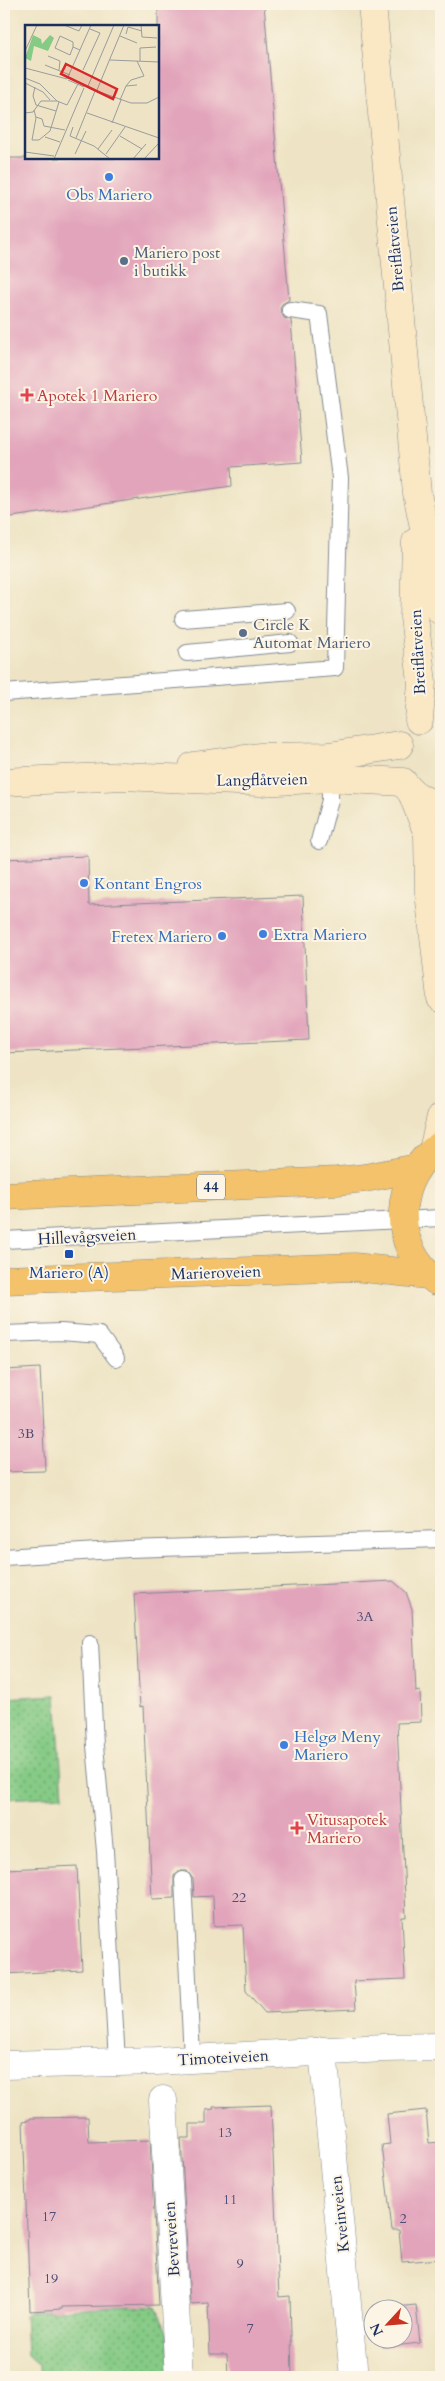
<svg xmlns="http://www.w3.org/2000/svg" width="445" height="2381" font-family="Cardo,serif">
<defs>
<pattern id="park-dots" width="8" height="8" patternUnits="userSpaceOnUse" patternTransform="scale(1.25)"><rect width="8" height="8" fill="#85ca85"/><path d="M2 2h.1M6 6h.1" fill="none" stroke="#6ca470" stroke-width="1.8" stroke-linecap="round"/></pattern>
</defs>
<rect width="100%" height="100%" fill="#fcf5e5"/>
<filter id="ink" filterUnits="userSpaceOnUse"><feTurbulence type="fractalNoise" baseFrequency=".02" numOctaves="2"/><feDisplacementMap in="SourceGraphic" scale="10" xChannelSelector="R" yChannelSelector="G"/><feConvolveMatrix kernelMatrix="1 2 1 2 8 2 1 2 1" color-interpolation-filters="sRGB"/></filter>
<filter id="wash" filterUnits="userSpaceOnUse"><feTurbulence type="fractalNoise" baseFrequency=".0096" numOctaves="4" result="noise"/><feDisplacementMap in="SourceGraphic" scale="20" xChannelSelector="R" yChannelSelector="G"/><feGaussianBlur stdDeviation="1.12" result="paint"/><feColorMatrix in="noise" values="0 0 0 0 0 0 0 0 0 0 0 0 0 0 0 0 0 1.4 0 .05"/><feComposite in="paint" operator="in"/></filter>
<g filter="url(#wash)">
<rect width="100%" height="100%" fill="#eee4c5"/>
<g fill="url(#park-dots)" stroke="#507c72">
<path d="M56 1695 63 1796 4 1799V1698Z"/>
<path d="M113 2306 156 2307 169 2335 170 2377H42L37 2364 27 2355 25 2315 30 2312Z"/>
</g>
<g id="blocks">
<g fill="#e2a4bb">
<path d="M158 4H264L289 300 282 304 280 309 284 318 291 320 302 462 231 467 232 486 4 518V158H158Z"/>
<path d="M88 856 89 905 303 896 309 1040 4 1053V859Z"/>
<path d="M40 1368 45 1471 4 1472V1370Z"/>
<path d="M393 1581 406 1592 412 1609 416 1692 420 1691 421 1722 397 1723 406 1917H402L405 1979 354 1981 356 2009 265 2013 246 1991 243 1925 214 1926 213 1896 194 1897 193 1879 187 1871H178L174 1876V1898L152 1899 143 1706 140 1707 134 1594Z"/>
<path d="M77 1866 82 1970 4 1974V1869Z"/>
<path d="M271 2105 279 2297 290 2296 292 2377H228L227 2354H210L208 2303 190 2304 181 2138H190V2124H206V2110L214 2109 213 2107Z"/>
<path d="M426 2110 429 2143 441 2142V2259L402 2262 399 2230H392L382 2145 390 2144 387 2114Z"/>
<path d="M88 2117 89 2142 150 2140 159 2305 62 2307V2309L30 2311 23 2121 30 2120V2118Z"/>
<path d="M416 2305 420 2343 383 2347 382 2338H402V2308H384Z"/>
</g>
</g>
</g>
<g filter="url(#ink)">
<use href="#blocks" fill-opacity="0" stroke="#848a92" stroke-width="1"/>
<g fill="none" stroke-linecap="round" stroke-linejoin="round">
<g stroke="#848a92" stroke-width="18">
<g id="lane">
<path d="M183 619 287 611"/>
<path d="M187 653 290 643"/>
<path d="M4 693 335 668 340 478 319 314 290 310"/>
<path d="M319 841 330 800V771"/>
<path d="M4 1240 441 1218"/>
<path d="M4 1334 61 1332 99 1335 116 1358"/>
<path d="M4 1557 129 1549 441 1539"/>
<path d="M90 1643 95 1746 105 1851 117 2062"/>
<path d="M183 1880 192 2057"/>
</g>
</g>
<g stroke="#848a92" stroke-width="29">
<g id="street">
<path d="M323 2051 354 2377"/>
<path d="M4 2065 156 2061 383 2048 441 2047"/>
<path d="M163 2100 179 2377"/>
</g>
</g>
<g stroke="#848a92" stroke-width="29">
<g id="secondary">
<path d="M372 4 417 493 441 611"/>
<path d="M416 542 414 617 422 682 419 720"/>
<path d="M193 766 259 757 329 756 399 745"/>
<path d="M4 782 122 776 260 782 330 778 403 782"/>
<path d="M406 786C416 798 426 802 441 804"/>
<path d="M412 793 428 834 429 892 441 998"/>
<path d="M433 1150 441 1117"/>
</g>
</g>
<g stroke="#848a92" stroke-width="29">
<g id="primary">
<path d="M4 1196 337 1181 365 1178 417 1168"/>
<path d="M4 1280 354 1267 428 1275"/>
<path d="M436 1281C390 1246 392 1176 441 1145"/>
</g>
</g>
<use href="#lane" stroke="#fff" stroke-width="16"/>
<use href="#street" stroke="#fff" stroke-width="28"/>
<use href="#secondary" stroke="#fae7c3" stroke-width="28"/>
<use href="#primary" stroke="#f3c26a" stroke-width="28"/>
</g>
</g>
<g fill="#3f7fe0" stroke="#fcf5e5" stroke-width="2">
<circle cx="109" cy="177" r="5"/>
<circle cx="84" cy="883" r="5"/>
<circle cx="263" cy="934" r="5"/>
<circle cx="222" cy="936" r="5"/>
<circle cx="284" cy="1745" r="5"/>
</g>
<g fill="#5c6f8a" stroke="#fcf5e5" stroke-width="2">
<circle cx="124" cy="261" r="5"/>
<circle cx="243" cy="633" r="5"/>
</g>
<g fill="#e0444e" stroke="#fcf5e5" stroke-width="2">
<path d="M24.5 387.5h5v5h5v5h-5v5h-5v-5h-5v-5h5z"/>
<path d="M294.5 1820.5h5v5h5v5h-5v5h-5v-5h-5v-5h5z"/>
</g>
<rect fill="#1a4fb4" stroke="#fcf5e5" stroke-width="2" x="64" y="1249" width="10" height="10" rx="2.5"/>
<g text-anchor="middle" stroke-width="4" stroke-linejoin="round" paint-order="stroke">
<g font-size="14" fill="#4d4c75">
<text x="26" y="1438">3B</text>
<text x="365" y="1621">3A</text>
<text x="239" y="1902">22</text>
<text x="225" y="2137">13</text>
<text x="230" y="2204">11</text>
<text x="49" y="2221">17</text>
<text x="403" y="2223">2</text>
<text x="240" y="2268">9</text>
<text x="51" y="2283">19</text>
<text x="250" y="2333">7</text>
</g>
<rect fill="#fcf5e5" stroke="#5e6a86" stroke-width="1" x="197" y="1174.5" width="28" height="25" rx="4"/>
<g font-size="15" font-weight="bold" fill="#1b2f5e">
<text x="211" y="1192">44</text>
</g>
<g font-size="16" fill="#366cbe" stroke="#fcf5e5" text-anchor="start">
<text x="109" y="200" text-anchor="middle">Obs Mariero</text>
<text x="94" y="889">Kontant Engros</text>
<text x="273" y="940">Extra Mariero</text>
<text x="212" y="942" text-anchor="end">Fretex Mariero</text>
<text x="294" y="1742">Helgø Meny<tspan x="294" dy="18">Mariero</tspan></text>
</g>
<g font-size="16" fill="#1b2f5e" stroke="#fcf5e5">
<text transform="translate(394 249) rotate(-95)" y="6">Breiflåtveien</text>
<text transform="translate(417 652) rotate(-93)" y="6">Breiflåtveien</text>
<text transform="translate(262 779) rotate(-1)" y="6">Langflåtveien</text>
<text transform="translate(87 1236) rotate(-3)" y="6">Hillevågsveien</text>
<text transform="translate(216 1272) rotate(-2)" y="6">Marieroveien</text>
<text transform="translate(223 2057) rotate(-3)" y="6">Timoteiveien</text>
<text transform="translate(339 2214) rotate(-96)" y="6">Kveinveien</text>
<text transform="translate(171 2239) rotate(-94)" y="6">Bevreveien</text>
</g>
<g font-size="16" fill="#4e5e75" stroke="#fcf5e5" text-anchor="start">
<text x="134" y="258">Mariero post<tspan x="134" dy="18">i butikk</tspan></text>
<text x="253" y="630">Circle K<tspan x="253" dy="18">Automat Mariero</tspan></text>
</g>
<g font-size="16" fill="#be3a42" stroke="#fcf5e5" text-anchor="start">
<text x="37" y="401">Apotek 1 Mariero</text>
<text x="307" y="1825">Vitusapotek<tspan x="307" dy="18">Mariero</tspan></text>
</g>
<g font-size="16" fill="#164399" stroke="#fcf5e5">
<text x="69" y="1278">Mariero (A)</text>
</g>
</g>
<g transform="translate(25 25)">
<rect width="134" height="134" fill="#eee4c5"/>
<path d="M8 10 16 14 17 19 25 10 29 13 23 26 9 21 6 36 0 33Z" fill="#85ca85"/>
<path fill="none" stroke="#9a9c9c" stroke-width="1" d="M39 0 54 6 57 0M116 0 117 12 132 13M101 9 103 2 117 6M95 11 112 18M48 22 45 30 30 23 35 11 48 17V22L55 25M0 26 12 0M23 31 35 36 34 45M85 35 134 37M115 36V23L131 22M20 40 45 50M0 43 42 54M58 45 75 8 65 4M0 53 15 59 32 76 42 80 53 59M42 54 66 0M43 55 59 62M0 58 18 67 25 75M112 60 101 61 106 55 119 51 112 36M63 61 89 0M10 62 8 71 11 80 31 86M72 65 99 0M72 66 106 78H122L134 72M95 75 101 61M9 85 11 93 7 115H14L25 106 34 77M0 88 8 87 16 76H32M62 88 134 113M11 92 17 94 19 101 40 105M87 98 96 75M48 102 45 111 69 121 85 134M95 111 117 124M20 112 35 117M51 113 70 66M73 124 87 105M0 127 29 131M50 129 61 106M81 129 100 102M29 134 59 63M108 134 121 119M119 134 133 119"/>
<path fill="#d62828" fill-opacity="0.15" stroke="#d62828" stroke-width="2.5" d="M41 39 92 64 88 74 36 49Z"/>
<rect width="134" height="134" fill="none" stroke="#1b2f5e" stroke-width="2.5"/>
</g>
<rect width="445" height="2381" fill="none" stroke="#fcf5e5" stroke-width="20"/>
<g transform="translate(388 2324) rotate(244)"><circle r="24" fill="#fcf5e5" stroke="#a2a6af"/>
<path d="M0-4L9 19L0 12L-9 19Z" fill="#c8321e"/>
<text y="-8" font-size="14" font-weight="bold" text-anchor="middle" fill="#1b2f5e">N</text>
</g>
</svg>
